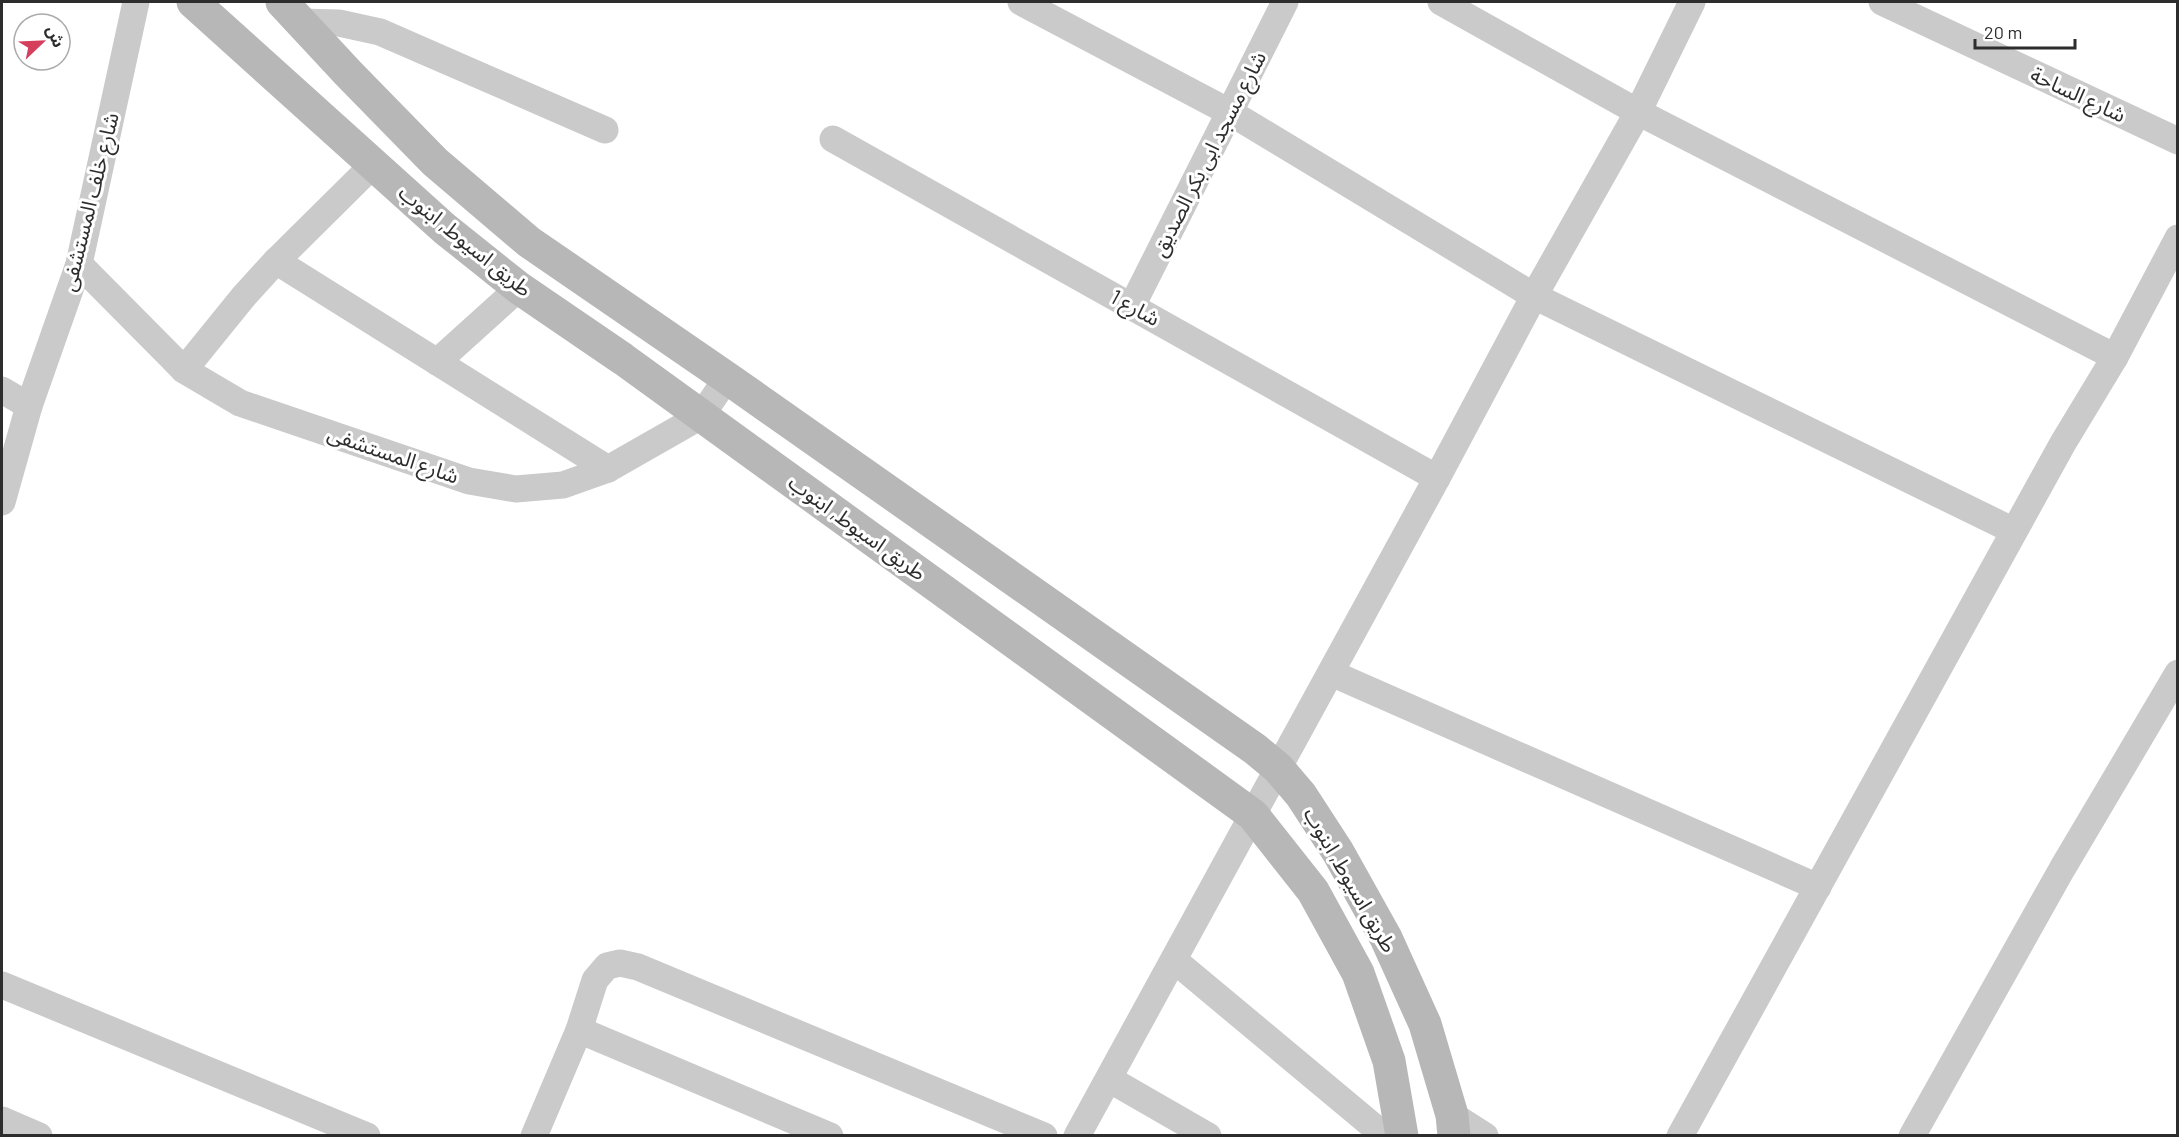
<svg xmlns="http://www.w3.org/2000/svg" width="2179" height="1137" font-family="Barlow,'Noto Sans Arabic',sans-serif">
<rect width="100%" height="100%" fill="#fff"/>
<g fill="none" stroke-linecap="round" stroke-linejoin="round">
<g stroke="#cacaca" stroke-width="27">
<path d="M1021 2 1231 113 1534 296 2014 531"/>
<path d="M1441 2 1638 112 2115 357"/>
<path d="M1882 2 2178 141"/>
<path d="M302 22 339 23 380 32 605 130"/>
<path d="M833 139 1437 478"/>
<path d="M276 261 608 469"/>
<path d="M79 264 184 370 240 403 469 481 516 489 563 485 608 469 701 416 727 378"/>
<path d="M1132 306 1285 2"/>
<path d="M437 362 519 288"/>
<path d="M184 370 244 296 276 261 373 165"/>
<path d="M2 390 29 406"/>
<path d="M2 502 29 406 79 264 136 2"/>
<path d="M1331 673 1818 887"/>
<path d="M1174 960 1385 1136"/>
<path d="M2 985 367 1136"/>
<path d="M579 1030 830 1136"/>
<path d="M1109 1079 1208 1136"/>
<path d="M1452 1115 1485 1136"/>
<path d="M2 1120 39 1136"/>
<path d="M534 1136 579 1030 595 980 607 966 620 963 638 967 1044 1136"/>
<path d="M1077 1136 1437 478 1534 296 1638 112 1692 2"/>
<path d="M1680 1136 2063 443 2115 357 2178 238"/>
<path d="M1912 1136 2062 869 2178 673"/>
</g>
<g stroke="#b7b7b7" stroke-width="33">
<path d="M193 2 445 229 519 288 623 359 1253 815 1313 891 1358 973 1389 1061 1402 1136"/>
<path d="M282 2 348 73 435 162 529 242 727 378 1255 749 1278 768 1301 795 1338 852 1386 938 1425 1024 1452 1115 1454 1136"/>
</g>
</g>
<g text-anchor="middle" stroke-width="6" stroke-linejoin="round" paint-order="stroke">
<g font-size="21" fill="#2d2d2d" stroke="#fff">
<text transform="translate(2078 95) rotate(25)" y="7">شارع الساحة</text>
<text transform="translate(1209 154) rotate(-63)" y="7">شارع مسجد ابى بكر الصديق</text>
<text transform="translate(90 202) rotate(-76)" y="7">شارع خلف المستشفى</text>
<text transform="translate(465 241) rotate(39)" y="7">طريق اسيوط, ابنوب</text>
<text transform="translate(1135 308) rotate(29)" y="7">شارع 1</text>
<text transform="translate(393 455) rotate(19)" y="7">شارع المستشفى</text>
<text transform="translate(857 528) rotate(36)" y="7">طريق اسيوط, ابنوب</text>
<text transform="translate(1350 880) rotate(60)" y="7">طريق اسيوط, ابنوب</text>
</g>
</g>
<rect width="2179" height="1137" fill="none" stroke="#2d2d2d" stroke-width="6"/>
<g transform="translate(42 42) rotate(67)"><circle r="28" fill="#ffffff" stroke="#ababab" stroke-width="1.5"/>
<path d="M0-4.5L10 22L0 15L-10 22Z" fill="#d53f5b"/>
<text y="-9" font-size="16" font-weight="bold" text-anchor="middle" fill="#2d2d2d">ش</text>
</g>
<path d="M1975 39v9h100v-9" fill="none" stroke="#2d2d2d" stroke-width="3"/>
<text x="1984" y="39" font-size="18" fill="#2d2d2d" stroke="#ffffff" stroke-width="4.5" paint-order="stroke">20 m</text>
</svg>
